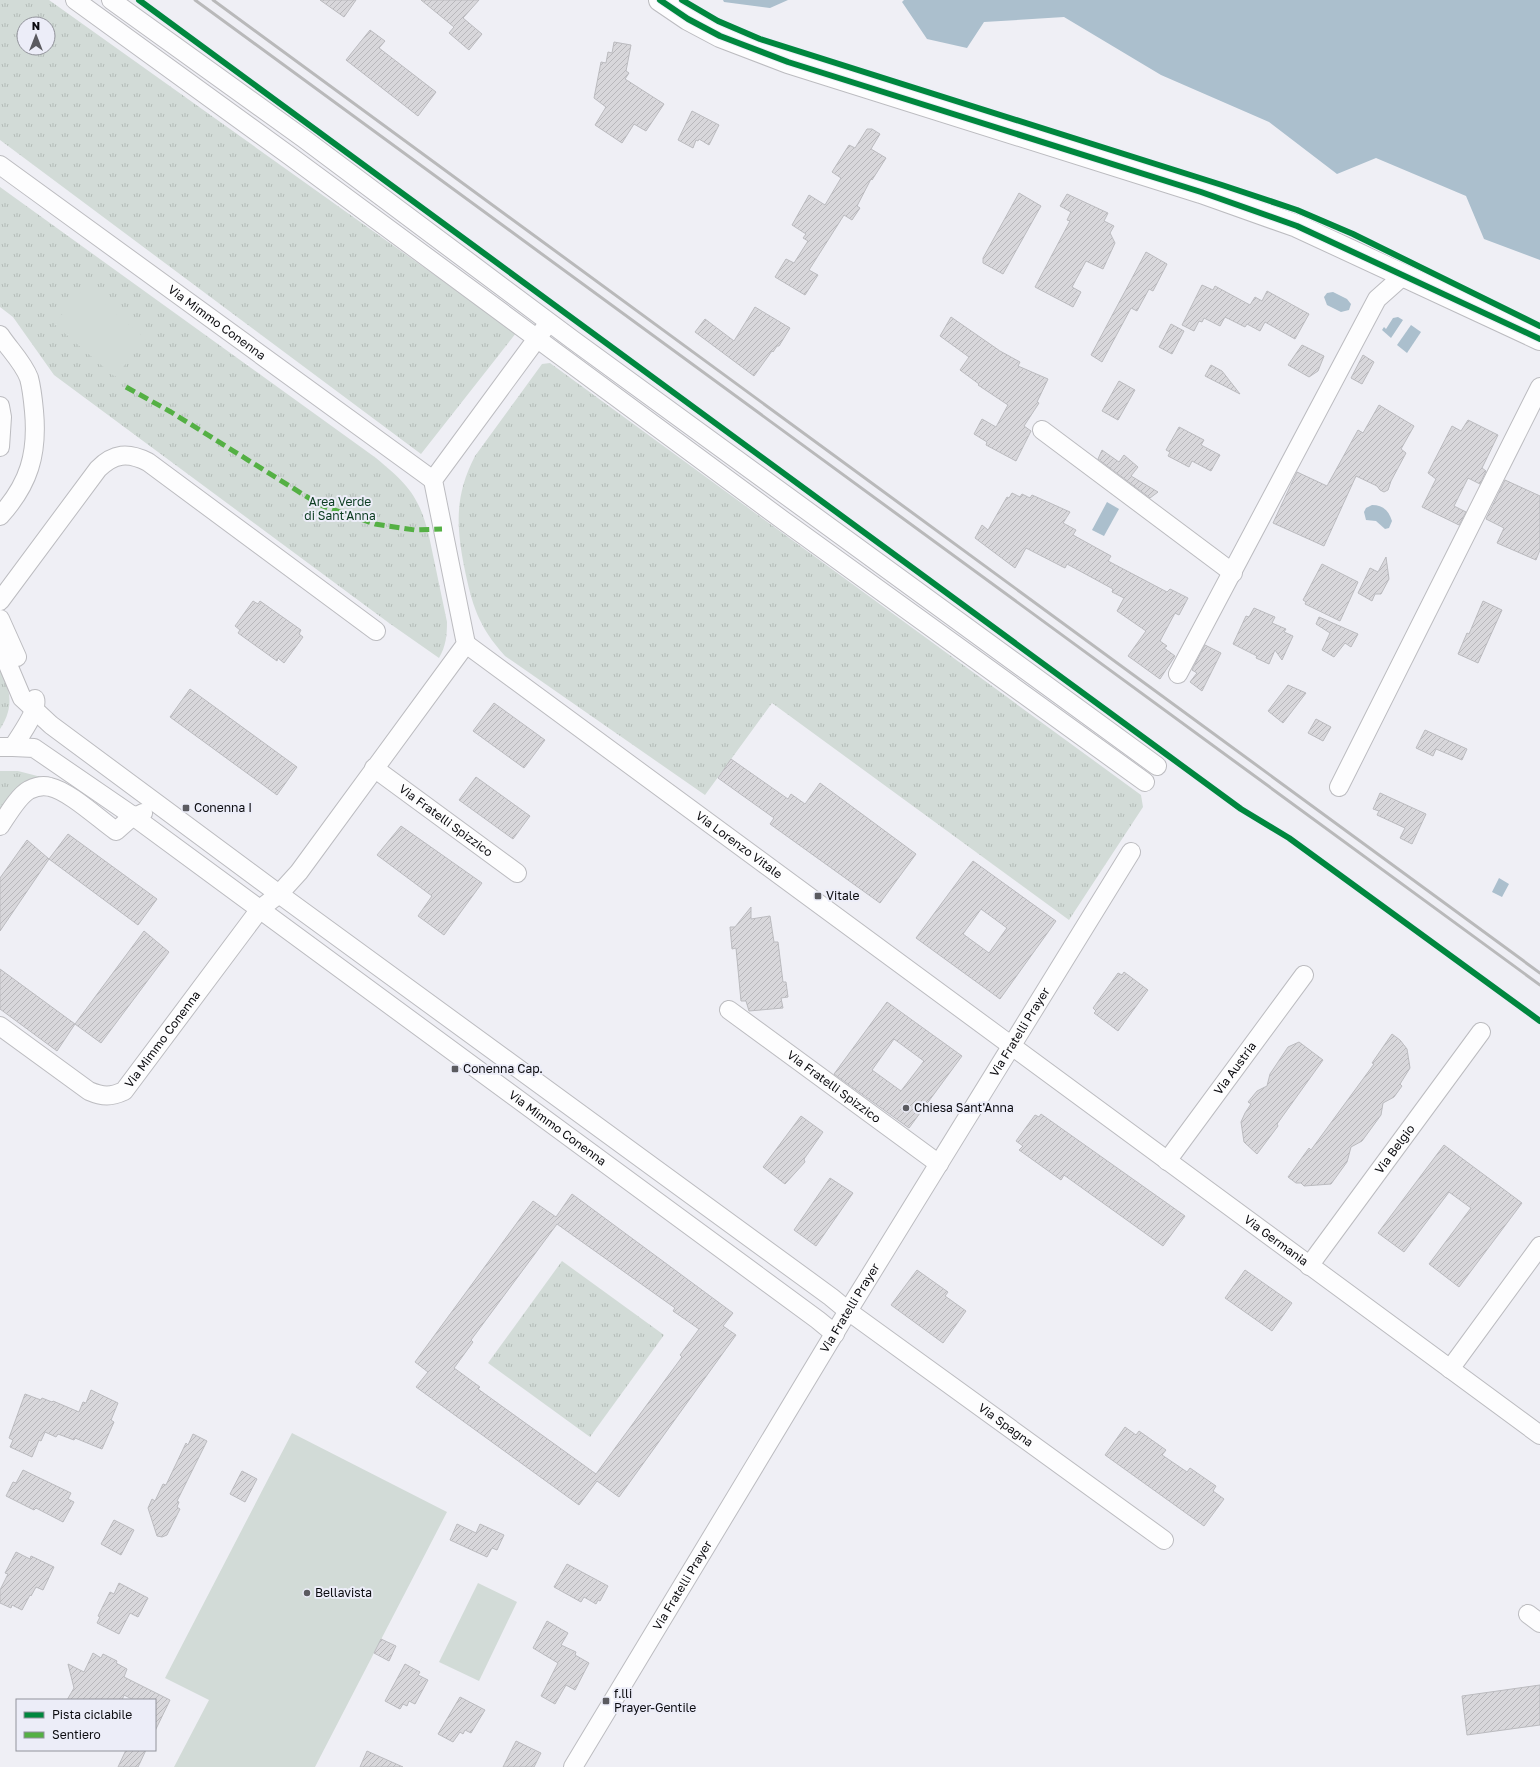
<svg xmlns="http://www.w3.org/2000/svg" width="1540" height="1767" font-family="'Golos Text',sans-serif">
<defs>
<pattern id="grass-tufts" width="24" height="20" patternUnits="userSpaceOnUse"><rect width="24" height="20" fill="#d2dbd7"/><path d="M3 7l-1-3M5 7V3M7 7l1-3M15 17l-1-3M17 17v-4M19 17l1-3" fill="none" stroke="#b3bbb7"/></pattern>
<pattern id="building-hatch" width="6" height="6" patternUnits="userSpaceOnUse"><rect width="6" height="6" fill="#d8d7db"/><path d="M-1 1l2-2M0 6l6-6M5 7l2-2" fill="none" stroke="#b8b7bb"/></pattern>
</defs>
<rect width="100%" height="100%" fill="#efeff5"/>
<g fill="url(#grass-tufts)" fill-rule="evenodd">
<path d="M0 0H49L516 333 421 454 0 140ZM24 24H48V48H24Z"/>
<path d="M0 187 376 458C407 484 419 495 429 536L447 622C447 635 446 646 439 658L389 623 54 375 13 317 0 307Z"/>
<path d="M550 363 1141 795 1143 807 1069 920 772 703 705 795 505 656C478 626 472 605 464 566 456 524 455 495 475 456L542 364Z"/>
<path d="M0 666C10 690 15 706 0 729Z"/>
<path d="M0 771H18L49 779 0 815Z"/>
<path d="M562 1261 664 1335 590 1437 488 1363Z"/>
</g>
<g fill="#d2dbd7">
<path d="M85 287 146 339 115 377 54 324Z"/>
<path d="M292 1433 447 1512 315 1767H174L209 1700 165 1678Z"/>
<path d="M478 1583 517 1602 479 1681 439 1662Z"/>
</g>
<g fill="#abbfcd">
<path d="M723 0H788L770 8 724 2Z"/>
<path d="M904 0H1540V260L1484 239 1466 196 1376 158 1337 174 1269 122 1161 75 1064 17 984 22 967 48 927 39 902 2Z"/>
<path d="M1333 292 1347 299 1351 304 1349 310 1341 312 1327 305 1324 297 1327 293Z"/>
<path d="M1398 317 1403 320 1391 338 1382 330 1384 327 1386 329 1393 318Z"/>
<path d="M1411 325 1421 332 1407 353 1397 345Z"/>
<path d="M1107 502 1119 509 1104 536 1092 530Z"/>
<path d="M1372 505C1383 505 1389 511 1392 521L1389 528 1385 529 1376 521 1366 520 1364 512 1366 508Z"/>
<path d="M1499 878 1509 884 1502 897 1492 892Z"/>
</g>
<g fill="url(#building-hatch)" stroke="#bbbbbf" fill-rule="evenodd">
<path d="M320 0H356L344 17Z"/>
<path d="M421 0H479L463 18 482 34 469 50 449 33 454 27Z"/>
<path d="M370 30 385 41 379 48 436 92 418 116 346 60Z"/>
<path d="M614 42 631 45 626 71 629 73 625 79 664 104 646 131 634 124 622 143 595 125 606 107 594 98 601 62 606 63 608 52 612 53Z"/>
<path d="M692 111 719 125 709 145 699 139 698 141 696 140 693 148 678 140Z"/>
<path d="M867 129H872L880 134 871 149 886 158 872 180 871 179 857 206 860 208 852 220 844 215 809 270 818 275 805 295 775 277 786 259 794 263 808 241 803 238 806 234 792 225 809 195 825 205 841 178 832 172 849 145 855 148Z"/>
<path d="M1019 193 1041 206 1003 274 983 263V258Z"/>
<path d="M1067 194 1108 213 1104 221 1114 226 1110 233 1115 243 1103 269 1086 261 1072 287 1081 292 1073 307 1035 287 1070 221 1067 220 1071 212 1060 206Z"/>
<path d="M1146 252 1167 264 1153 291 1149 289 1137 311 1131 308 1102 362 1091 355Z"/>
<path d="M1202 285 1213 290 1215 286 1250 305 1255 297 1262 301 1267 291 1309 314 1295 339 1265 322 1260 331 1247 324 1245 327 1225 317 1220 326 1204 318 1202 322 1199 321 1194 331 1182 325Z"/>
<path d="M755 307 790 328 779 346H777L773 352 772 351 754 376 695 332 705 319 734 341Z"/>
<path d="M951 317 1000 351 1020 362 1018 366 1048 379 1037 402 1039 403 1024 426 1031 431 1016 461 986 445 987 442 974 434 982 419 996 427 1008 405 978 385 979 384 960 370 969 357 940 336Z"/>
<path d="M1171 324 1184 331 1172 354 1159 347Z"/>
<path d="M1302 345 1324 356 1318 371 1309 377 1288 365Z"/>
<path d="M1363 355 1374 362 1362 384 1351 378Z"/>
<path d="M1211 365 1222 371 1240 394 1205 376Z"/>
<path d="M1119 381 1135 390 1118 420 1102 411Z"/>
<path d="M1379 405 1414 426 1401 449 1406 453 1391 481 1388 490 1384 492 1380 490 1377 486 1356 476 1324 546 1273 523 1297 472 1327 486 1358 430 1363 433Z"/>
<path d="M1468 420 1498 435 1482 468 1486 471 1480 484 1468 478 1454 506 1466 512 1459 525 1422 507 1436 479 1428 473 1452 426 1461 431Z"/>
<path d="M1179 427 1204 440 1201 445 1220 455 1211 471 1192 461 1189 467 1168 456 1170 452 1166 450Z"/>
<path d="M1102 450 1119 462 1124 455 1138 467 1131 476 1158 492 1150 498 1098 459Z"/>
<path d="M1505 480 1540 496V550L1536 560 1497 543 1504 528 1486 519Z"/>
<path d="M1012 493 1020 497 1022 494 1030 498 1032 495 1070 512 1063 523 1076 530 1073 535 1111 556 1108 561 1167 592 1170 589 1188 598 1179 615 1175 613 1160 641 1167 646 1164 648 1175 656 1160 679 1128 656 1146 631 1117 611 1124 598 1112 592 1113 589 1067 564 1065 568 1026 548 1015 568 975 538 982 525 988 530 1007 497 1009 498Z"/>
<path d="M1386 557 1389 579 1381 594H1375L1372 601 1358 593 1370 568 1378 572Z"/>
<path d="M1322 564 1358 582 1340 621 1305 604 1306 602 1303 600Z"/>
<path d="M253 601 258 604 260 601 301 630 299 634 303 637 284 663 278 658 277 661 238 633 240 630 235 626Z"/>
<path d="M1483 601 1502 610 1478 663 1458 654 1467 633 1469 634Z"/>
<path d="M1254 608 1275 617 1272 623 1286 629 1284 632 1293 636 1282 660 1275 650 1269 664 1256 658 1257 656 1233 644 1246 616 1249 617Z"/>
<path d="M1319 617 1358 634 1351 647 1345 643 1334 657 1322 650 1330 633 1316 624Z"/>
<path d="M1205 645 1221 653 1202 691 1190 682 1197 673 1192 670Z"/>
<path d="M1288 685 1306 693 1283 723 1268 711Z"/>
<path d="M190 689 297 767 277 795 170 717Z"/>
<path d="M494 703 545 740 524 768 473 731Z"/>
<path d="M1316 719 1331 727 1323 741 1308 733Z"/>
<path d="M1425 730 1467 749 1462 760 1436 749 1433 756 1416 748Z"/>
<path d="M731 759 788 799 791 794 805 804 820 783 916 854 880 903 770 824 774 818 718 778Z"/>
<path d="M476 777 530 816 513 839 459 800Z"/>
<path d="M1380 793 1426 814 1412 844 1400 838 1405 828 1377 815 1379 811 1373 809Z"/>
<path d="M401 826 482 883 444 935 418 916 432 896 377 855Z"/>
<path d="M68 834 157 899 138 925 49 859Z"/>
<path d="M27 840 49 859 0 931V878Z"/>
<path d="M973 861 1056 921 1000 999 916 938ZM981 909 1007 928 989 953 963 934Z"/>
<path d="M751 907V919L770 916 774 942H778L783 982H786L788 997 781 998 783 1008 749 1011 746 1001H741L736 948 732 949 730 927H735Z"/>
<path d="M144 931 169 952 101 1043 75 1024Z"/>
<path d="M0 969 75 1024 57 1051 0 1009Z"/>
<path d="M1124 972 1148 990 1118 1031 1094 1013 1096 1011 1093 1008 1118 973 1122 975Z"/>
<path d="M887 1002 962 1056 909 1128 834 1074ZM894 1039 924 1061 901 1091 872 1070Z"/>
<path d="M1392 1034 1400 1040 1407 1049 1410 1068 1400 1084 1402 1086 1394 1097 1383 1103 1381 1115 1362 1141 1351 1147 1347 1162 1331 1184 1304 1186 1301 1183H1296L1288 1177 1309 1148 1311 1150 1374 1064 1372 1063Z"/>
<path d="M1299 1042 1323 1060 1277 1124 1278 1126 1257 1154 1244 1142 1241 1122 1245 1113 1251 1104 1248 1102 1257 1091 1267 1086 1270 1074 1288 1047Z"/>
<path d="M1041 1114 1185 1216 1163 1246 1064 1175 1061 1180 1019 1150 1023 1146 1016 1141 1035 1115 1039 1117Z"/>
<path d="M801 1116 823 1132 804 1159 805 1162 785 1184 763 1167Z"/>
<path d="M1444 1145 1522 1203 1459 1287 1429 1264 1471 1208 1449 1192 1404 1252 1378 1233Z"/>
<path d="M830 1178 853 1193 816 1246 794 1230Z"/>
<path d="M572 1194 733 1313 723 1326 736 1335 619 1497 597 1481 579 1505 416 1387 428 1372 415 1362 533 1201 556 1217ZM557 1224 675 1308 673 1311 699 1329 680 1355 682 1357 596 1474 478 1389 480 1387 454 1368 473 1342 471 1340Z"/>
<path d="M917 1270 948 1292 945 1296 966 1311 943 1343 891 1305Z"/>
<path d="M1245 1270 1292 1303 1272 1331 1225 1298Z"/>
<path d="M91 1390 118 1403 111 1420 114 1422 102 1449 75 1438 74 1440 58 1434 56 1437 45 1432 41 1441 39 1440 32 1457 10 1447 13 1440 9 1438 25 1394 41 1400 42 1398 52 1402 53 1401 79 1412 83 1402 86 1403Z"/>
<path d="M1125 1427 1136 1435 1139 1431 1166 1450 1162 1455 1187 1472 1190 1468 1216 1486 1213 1491 1224 1499 1204 1526 1105 1455Z"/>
<path d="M193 1434 207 1441 177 1501 179 1502 177 1507 180 1509 167 1535 162 1537 157 1536 148 1508 152 1499 155 1501 163 1484 166 1485 186 1443 188 1445Z"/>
<path d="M23 1470 71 1493 68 1499 74 1502 63 1522 36 1508 34 1510 6 1496 13 1482 16 1483Z"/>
<path d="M242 1471 257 1479 245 1502 230 1494Z"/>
<path d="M114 1520 134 1530 121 1555 101 1544Z"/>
<path d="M457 1524 476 1533 480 1524 504 1535 497 1550 492 1548 487 1557 450 1540Z"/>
<path d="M16 1552 30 1559 31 1556 54 1567 43 1590 36 1587 31 1596 30 1595 22 1610 12 1605 11 1608 0 1603V1590L8 1574 5 1573Z"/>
<path d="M567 1564 608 1586 600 1601 598 1600 596 1604 584 1597 581 1602 554 1587Z"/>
<path d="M119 1583 148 1598 138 1617 130 1613 119 1634 97 1623 100 1617 98 1616 110 1592 114 1594Z"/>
<path d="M547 1621 568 1633 561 1645 576 1652 575 1655 589 1663 575 1690 566 1685 555 1704 541 1696 558 1663 533 1648Z"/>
<path d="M381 1639 396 1646 389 1661 374 1653Z"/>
<path d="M93 1653 101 1658 103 1654 117 1661 116 1663 127 1669 124 1677 170 1700 155 1731V1700H134L124 1695 122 1700H67L74 1688 68 1664 84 1672Z"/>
<path d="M405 1664 420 1672 418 1675 428 1680 415 1704 409 1701 407 1706 403 1704 400 1709 385 1701Z"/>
<path d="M1540 1685V1725L1467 1735 1462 1696Z"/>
<path d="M460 1697 485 1710 471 1733 465 1730 463 1734 460 1732 453 1742 438 1734Z"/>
<path d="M516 1741 541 1753 534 1767H503Z"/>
<path d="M126 1750H146L138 1767H118Z"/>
<path d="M367 1751 403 1767H360Z"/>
</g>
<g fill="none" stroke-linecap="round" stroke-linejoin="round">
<g stroke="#bcbcc0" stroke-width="20">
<g id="street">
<path d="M75 0 290 156 784 521 1145 782"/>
<path d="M111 0 303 138 573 340 1157 766"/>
<path id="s1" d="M0 165 433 480"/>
<path d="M0 335C9 349 23 362 29 378 32 389 33 400 34 411 38 454 29 484 0 516"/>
<path d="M0 406 2 417 0 447"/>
<path d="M1042 430 1233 573"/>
<path d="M0 601 98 469C114 453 128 452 148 462L376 631"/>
<path d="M0 619 17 657"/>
<path id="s2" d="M466 644 1540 1435"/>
<path id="s3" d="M0 646 22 698 51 725 279 894 831 1297 848 1311 1164 1540"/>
<path d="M1178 674 1377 299 1404 275"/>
<path d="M0 747H13C19 737 39 710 35 699"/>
<path id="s4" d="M13 747 34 748 133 816 818 1320 835 1334"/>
<path id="s5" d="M374 768 517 873"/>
<path d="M1339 787 1540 387"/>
<path d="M0 826C7 816 18 796 29 790 35 787 43 785 50 787 69 791 99 819 116 831L133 816 139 815 143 813"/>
<path id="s6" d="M729 1010 939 1164"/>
<path id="s7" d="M0 1026 89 1091C103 1097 111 1097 124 1091L260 909 279 894 299 872 466 644 433 480 544 329"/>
<path id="s8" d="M1167 1161 1304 975"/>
<path id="s9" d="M1309 1266 1481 1032"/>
<path d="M1450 1369 1540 1246"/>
<path d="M1528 1614 1540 1623"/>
<path id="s10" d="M573 1767 848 1311 1131 852"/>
</g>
</g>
<g stroke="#bcbcc0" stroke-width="24">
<path id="secondary" d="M660 0 688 19 720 36 788 62 1201 192 1297 226 1540 339"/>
</g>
<use href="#street" stroke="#fdfdfe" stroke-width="18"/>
<use href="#secondary" stroke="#fdfdfe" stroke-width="22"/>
<g stroke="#b9b9ba" stroke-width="3">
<path d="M195 0 1540 985"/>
<path d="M213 0 1540 973"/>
</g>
<path stroke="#54b044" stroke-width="5" stroke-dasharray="10 5" stroke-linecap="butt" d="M126 387 171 412 320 505 375 524 415 530 442 529"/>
<g stroke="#ecedf8" stroke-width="8">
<g id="cycleway">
<path d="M139 0 1166 754 1241 809 1289 838 1540 1021"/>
<path d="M660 0 688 19 720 36 788 62 1201 192 1297 226 1540 339"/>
<path d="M682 0 718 21 760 39 1222 185 1297 210 1353 234 1540 326"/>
</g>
</g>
<use href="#cycleway" stroke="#00873e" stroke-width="6"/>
</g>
<g fill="#5b5b60" stroke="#ecedf8" stroke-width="1.5">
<rect x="182" y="804" width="8" height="8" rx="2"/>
<rect x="814" y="892" width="8" height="8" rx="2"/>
<rect x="451" y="1065" width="8" height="8" rx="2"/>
<circle cx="906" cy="1108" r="4"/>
<circle cx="307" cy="1593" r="4"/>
<rect x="602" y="1697" width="8" height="8" rx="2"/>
</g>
<g text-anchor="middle" stroke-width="4" stroke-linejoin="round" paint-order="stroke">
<g font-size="12" fill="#0b0b0f" stroke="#ecedf8">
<text dy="4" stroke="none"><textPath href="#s1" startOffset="268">Via Mimmo Conenna</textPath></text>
<text dy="4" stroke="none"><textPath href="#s5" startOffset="89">Via Fratelli Spizzico</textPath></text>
<text dy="4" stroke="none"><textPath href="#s2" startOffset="339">Via Lorenzo Vitale</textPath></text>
<text dy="4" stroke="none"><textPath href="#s10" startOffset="860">Via Fratelli Prayer</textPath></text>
<text dy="4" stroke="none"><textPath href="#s7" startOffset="211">Via Mimmo Conenna</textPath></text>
<text dy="4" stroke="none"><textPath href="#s8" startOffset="115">Via Austria</textPath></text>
<text dy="4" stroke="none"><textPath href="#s6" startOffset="130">Via Fratelli Spizzico</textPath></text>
<text dy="4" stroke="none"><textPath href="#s4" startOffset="668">Via Mimmo Conenna</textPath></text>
<text dy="4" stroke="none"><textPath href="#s9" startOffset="145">Via Belgio</textPath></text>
<text dy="4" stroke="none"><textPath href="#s2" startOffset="1006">Via Germania</textPath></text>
<text dy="4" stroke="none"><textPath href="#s10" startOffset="536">Via Fratelli Prayer</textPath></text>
<text dy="4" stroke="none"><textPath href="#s3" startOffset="1280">Via Spagna</textPath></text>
<text dy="4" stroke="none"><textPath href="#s10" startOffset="212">Via Fratelli Prayer</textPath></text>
</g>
<g font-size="12" fill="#0c3c21" stroke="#ecedf8">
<text x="340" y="506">Area Verde<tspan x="340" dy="14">di Sant'Anna</tspan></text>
</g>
<g font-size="12" fill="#0b0b0f" stroke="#ecedf8" text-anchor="start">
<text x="194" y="812">Conenna I</text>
<text x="826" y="900">Vitale</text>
<text x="463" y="1073">Conenna Cap.</text>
<text x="914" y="1112">Chiesa Sant'Anna</text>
<text x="315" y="1597">Bellavista</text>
<text x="614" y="1698">f.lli<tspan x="614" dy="14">Prayer-Gentile</tspan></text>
</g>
</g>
<rect x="16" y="1699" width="140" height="52" fill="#ecedf8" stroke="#92939b"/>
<rect x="24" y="1712" width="20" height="6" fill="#00873e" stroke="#92939b"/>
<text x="52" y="1719" font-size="12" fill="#0b0b0f">Pista ciclabile</text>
<rect x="24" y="1732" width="20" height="6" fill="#54b044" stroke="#92939b"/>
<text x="52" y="1739" font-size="12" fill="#0b0b0f">Sentiero</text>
<g transform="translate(36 36)"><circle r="19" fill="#ecedf8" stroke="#92939b"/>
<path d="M0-3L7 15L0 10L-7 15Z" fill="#5b5b60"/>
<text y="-6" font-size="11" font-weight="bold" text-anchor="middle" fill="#0b0b0f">N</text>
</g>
</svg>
